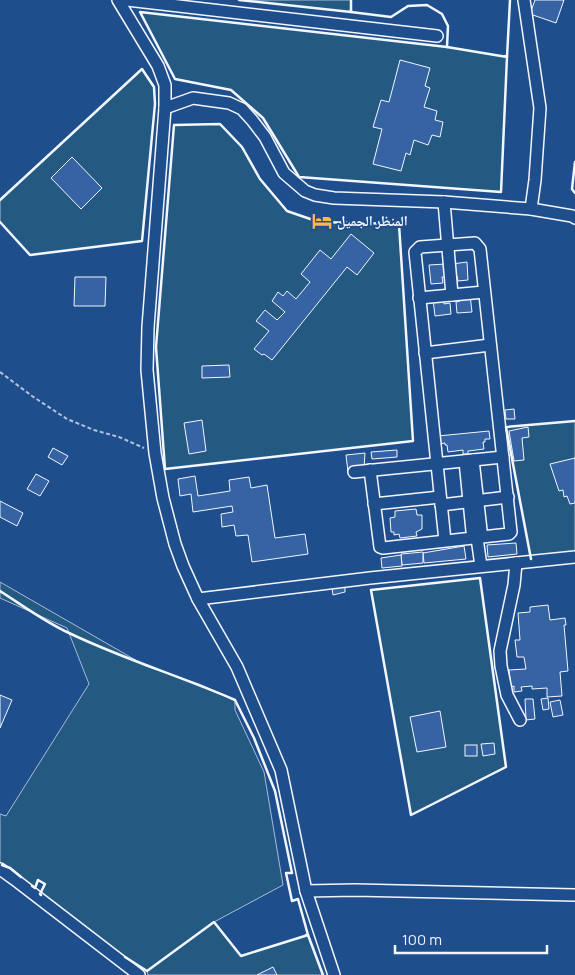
<svg xmlns="http://www.w3.org/2000/svg" width="575" height="975" font-family="Manrope,'Noto Naskh Arabic',sans-serif">
  <rect width="100%" height="100%" fill="#1f4e8c"/>
  <g fill="#245a82" stroke="#a8bbd7">
    <path d="M239 0H351V12Z"/>
    <path d="M140 12 447 47 507 57 501 192 299 177 263 118 231 90 175 79Z"/>
    <path d="M142 69 154 87 155 104 142 241 30 255 0 222V200Z"/>
    <path d="M220 124 242 147 260 179 287 211 319 222 399 224 413 441 165 469 156 347 174 125Z"/>
    <path d="M575 421V554L531 559 506 427Z"/>
    <path d="M480 578 506 767 411 815 371 590Z"/>
    <path d="M0 582 146 666 199 684 235 700V710L264 772 283 885 214 922 241 956 308 935 323 975H148L147 971 87 933 40 894 44 884 38 880 35 888 10 868 0 865V814L6 816 89 684 67 628 0 598Z"/>
  </g>
  <g fill="#3563a3" stroke="#f2f6ff">
    <path d="M535 0H564L556 23 530 14Z"/>
    <path d="M400 60 430 68 425 86 430 88 424 107 437 111 435 120 443 122 440 137 432 135 428 145 414 140 410 155 406 153 401 171 373 164 382 129 373 127 381 100 389 102Z"/>
    <path d="M72 157 102 188 81 209 51 178Z"/>
    <path d="M351 234 374 253 357 275 347 267 272 360 264 354 262 355 254 349 269 331 256 321 265 310 277 320 285 312 272 301 278 292 283 296 287 291 296 299 310 282 301 274 320 250 331 259Z"/>
    <path d="M467 262 468 280 458 281 457 276H453L452 264Z"/>
    <path d="M446 264 447 277H442L443 283 431 284 429 265Z"/>
    <path d="M75 277H106L105 306H74Z"/>
    <path d="M470 295 472 312 457 313 456 302 460 301V296Z"/>
    <path d="M444 298V304L450 303 451 314 435 316 433 299Z"/>
    <path d="M229 365 230 377 202 378V366Z"/>
    <path d="M514 409 515 419H506L505 410Z"/>
    <path d="M202 420 206 451 189 454 184 423Z"/>
    <path d="M528 427 529 437 522 438 524 460 514 461 509 431Z"/>
    <path d="M489 431 490 439H485V442H483L484 449 468 451V454H463V450L448 452 447 445H445V443L439 444 438 436Z"/>
    <path d="M53 448 68 456 62 465 48 457Z"/>
    <path d="M397 450V457L372 459 371 452Z"/>
    <path d="M365 453 364 468 348 472 346 455Z"/>
    <path d="M575 458V503L570 504 567 496 564 497 563 490 559 491 550 464Z"/>
    <path d="M36 474 49 481 40 496 27 489Z"/>
    <path d="M195 476 198 496 230 491 229 480 249 477 251 488 267 485 275 538 305 534 308 554 252 562 248 535 236 536 234 525 222 527 221 514 233 512 232 506 193 512 191 494 180 496 178 479Z"/>
    <path d="M0 501 23 513 17 526 0 517Z"/>
    <path d="M416 509 417 515H422V529L416 532 417 536 400 538 399 534 394 535V532H391L390 518 395 517V511Z"/>
    <path d="M516 543 517 554 488 557 487 545Z"/>
    <path d="M464 546 466 559 424 563 423 553Z"/>
    <path d="M423 552V563L402 565 401 554Z"/>
    <path d="M401 555 402 566 382 568 381 558Z"/>
    <path d="M345 586V592L333 595 332 588Z"/>
    <path d="M548 605 550 620 565 618 566 625H564L568 671 560 672 562 696 547 697V688L532 689V686L521 687 522 691 514 692V686L511 687 509 670 526 669 524 657H517L515 640H520L518 613 530 612V607Z"/>
    <path d="M0 695 12 700 0 728Z"/>
    <path d="M548 698 549 709 543 710 541 699Z"/>
    <path d="M525 699H533L535 719 526 720Z"/>
    <path d="M560 700 563 715 553 717 550 702Z"/>
    <path d="M440 711 446 747 417 752 410 717Z"/>
    <path d="M494 743 495 754 483 756 481 744Z"/>
    <rect x="465" y="745" width="12" height="11"/>
    <path d="M273 967 277 975H257Z"/>
  </g>
  <g fill="none" stroke-linecap="round" stroke-linejoin="round">
    <defs>
      <g id="minor">
        <path d="M118 0 158 66 165 85V108L148 327 147 370 155 453 163 498 175 544 183 566 198 599 237 667 281 770 306 891 334 975"/>
        <path d="M127 0 437 36"/>
        <path d="M524 0 540 108 535 180 531 209"/>
        <path d="M165 108 193 98 229 103 242 109 252 120 265 137 284 173 305 191 315 195 334 198 444 202 531 209 572 216 575 218"/>
        <path d="M444 202 452 295"/>
        <path d="M419 298 484 292"/>
        <path d="M425 353 490 345"/>
        <path d="M473 460 481 530 477 538"/>
        <path d="M465 461 472 531 477 538 481 566"/>
        <path d="M370 470 380 547 383 548 509 534 511 532 480 249 475 243 420 247 415 252 445 541"/>
        <path d="M354 472 503 457"/>
        <path d="M374 504 440 497"/>
        <path d="M441 505 508 497"/>
        <path d="M516 563 514 585 500 651 501 666 507 695 520 720"/>
        <path d="M198 599 370 578 575 557"/>
        <path d="M0 869 14 879 139 975"/>
        <path d="M306 891 355 890 575 895"/>
      </g>
    </defs>
    <use href="#minor" stroke="#f2f6ff" stroke-width="14"/>
    <path stroke="#b3c4dc" stroke-width="2" stroke-dasharray="4 2.5" stroke-linecap="butt" d="M0 372 32 396 67 419 94 430 119 437 144 448"/>
    <use href="#minor" stroke="#1f4e8c" stroke-width="11"/>
    <g stroke="#f2f6ff" stroke-width="2.5">
      <path d="M239 0 351 12V10"/>
      <path d="M351 0V12L391 17 408 6 427 5 442 14 448 26 447 47H448"/>
      <path d="M140 12 447 47 507 57 501 192 299 177 263 118 231 90 175 79Z"/>
      <path d="M505 56 507 57 510 0"/>
      <path d="M220 124 242 147 260 179 287 211 319 222 399 224 413 441 165 469 156 347 174 125Z"/>
      <path d="M575 162 572 189 575 193"/>
      <path d="M0 200 142 69 154 87 155 104 142 241 30 255 0 222"/>
      <path d="M531 559 506 427 575 421"/>
      <path d="M480 578 506 767 411 815 371 590Z"/>
      <path d="M0 591C22 605 45 622 69 633 123 659 180 676 235 700L254 738 275 791 292 873H286L292 901 298 899 308 935 241 956 214 922 147 971 125 957"/>
      <path d="M2 865 10 868 21 877"/>
      <path d="M32 886 35 888 38 880 45 884 40 894 41 895"/>
      <path d="M306 935H308L323 975"/>
    </g>
  </g>
  <defs>
    <symbol id="hotel-bare" viewBox="-9 -9 18 18"><path d="M-6-4.5h1.5V1H6V5H4.5V3h-9V5H-6ZM-4 0a1.8 1.8 0 1 1 3.6 0ZM.5 0V-2.5h3Q6-2.5 6 0Z" fill="#ffb74d" stroke="#1f4e8c" stroke-width="2.5" paint-order="stroke"/></symbol>
  </defs>
  <g fill-rule="evenodd">
    <use href="#hotel-bare" x="308" y="207" width="28" height="28"/>
  </g>
  <g text-anchor="middle" stroke-width="4" stroke-linejoin="round" paint-order="stroke">
    <g font-size="14" font-weight="bold" fill="#f2f6ff" stroke="#1f4e8c" text-anchor="start">
      <text x="337" y="226">المنظر الجميل</text>
    </g>
  </g>
  <path d="M395 945v8h152v-8" fill="none" stroke="#f2f6ff" stroke-width="2.5"/>
  <text x="402" y="945" font-size="15" fill="#f2f6ff" stroke="#1f4e8c" stroke-width="4" paint-order="stroke">100 m</text>
</svg>
